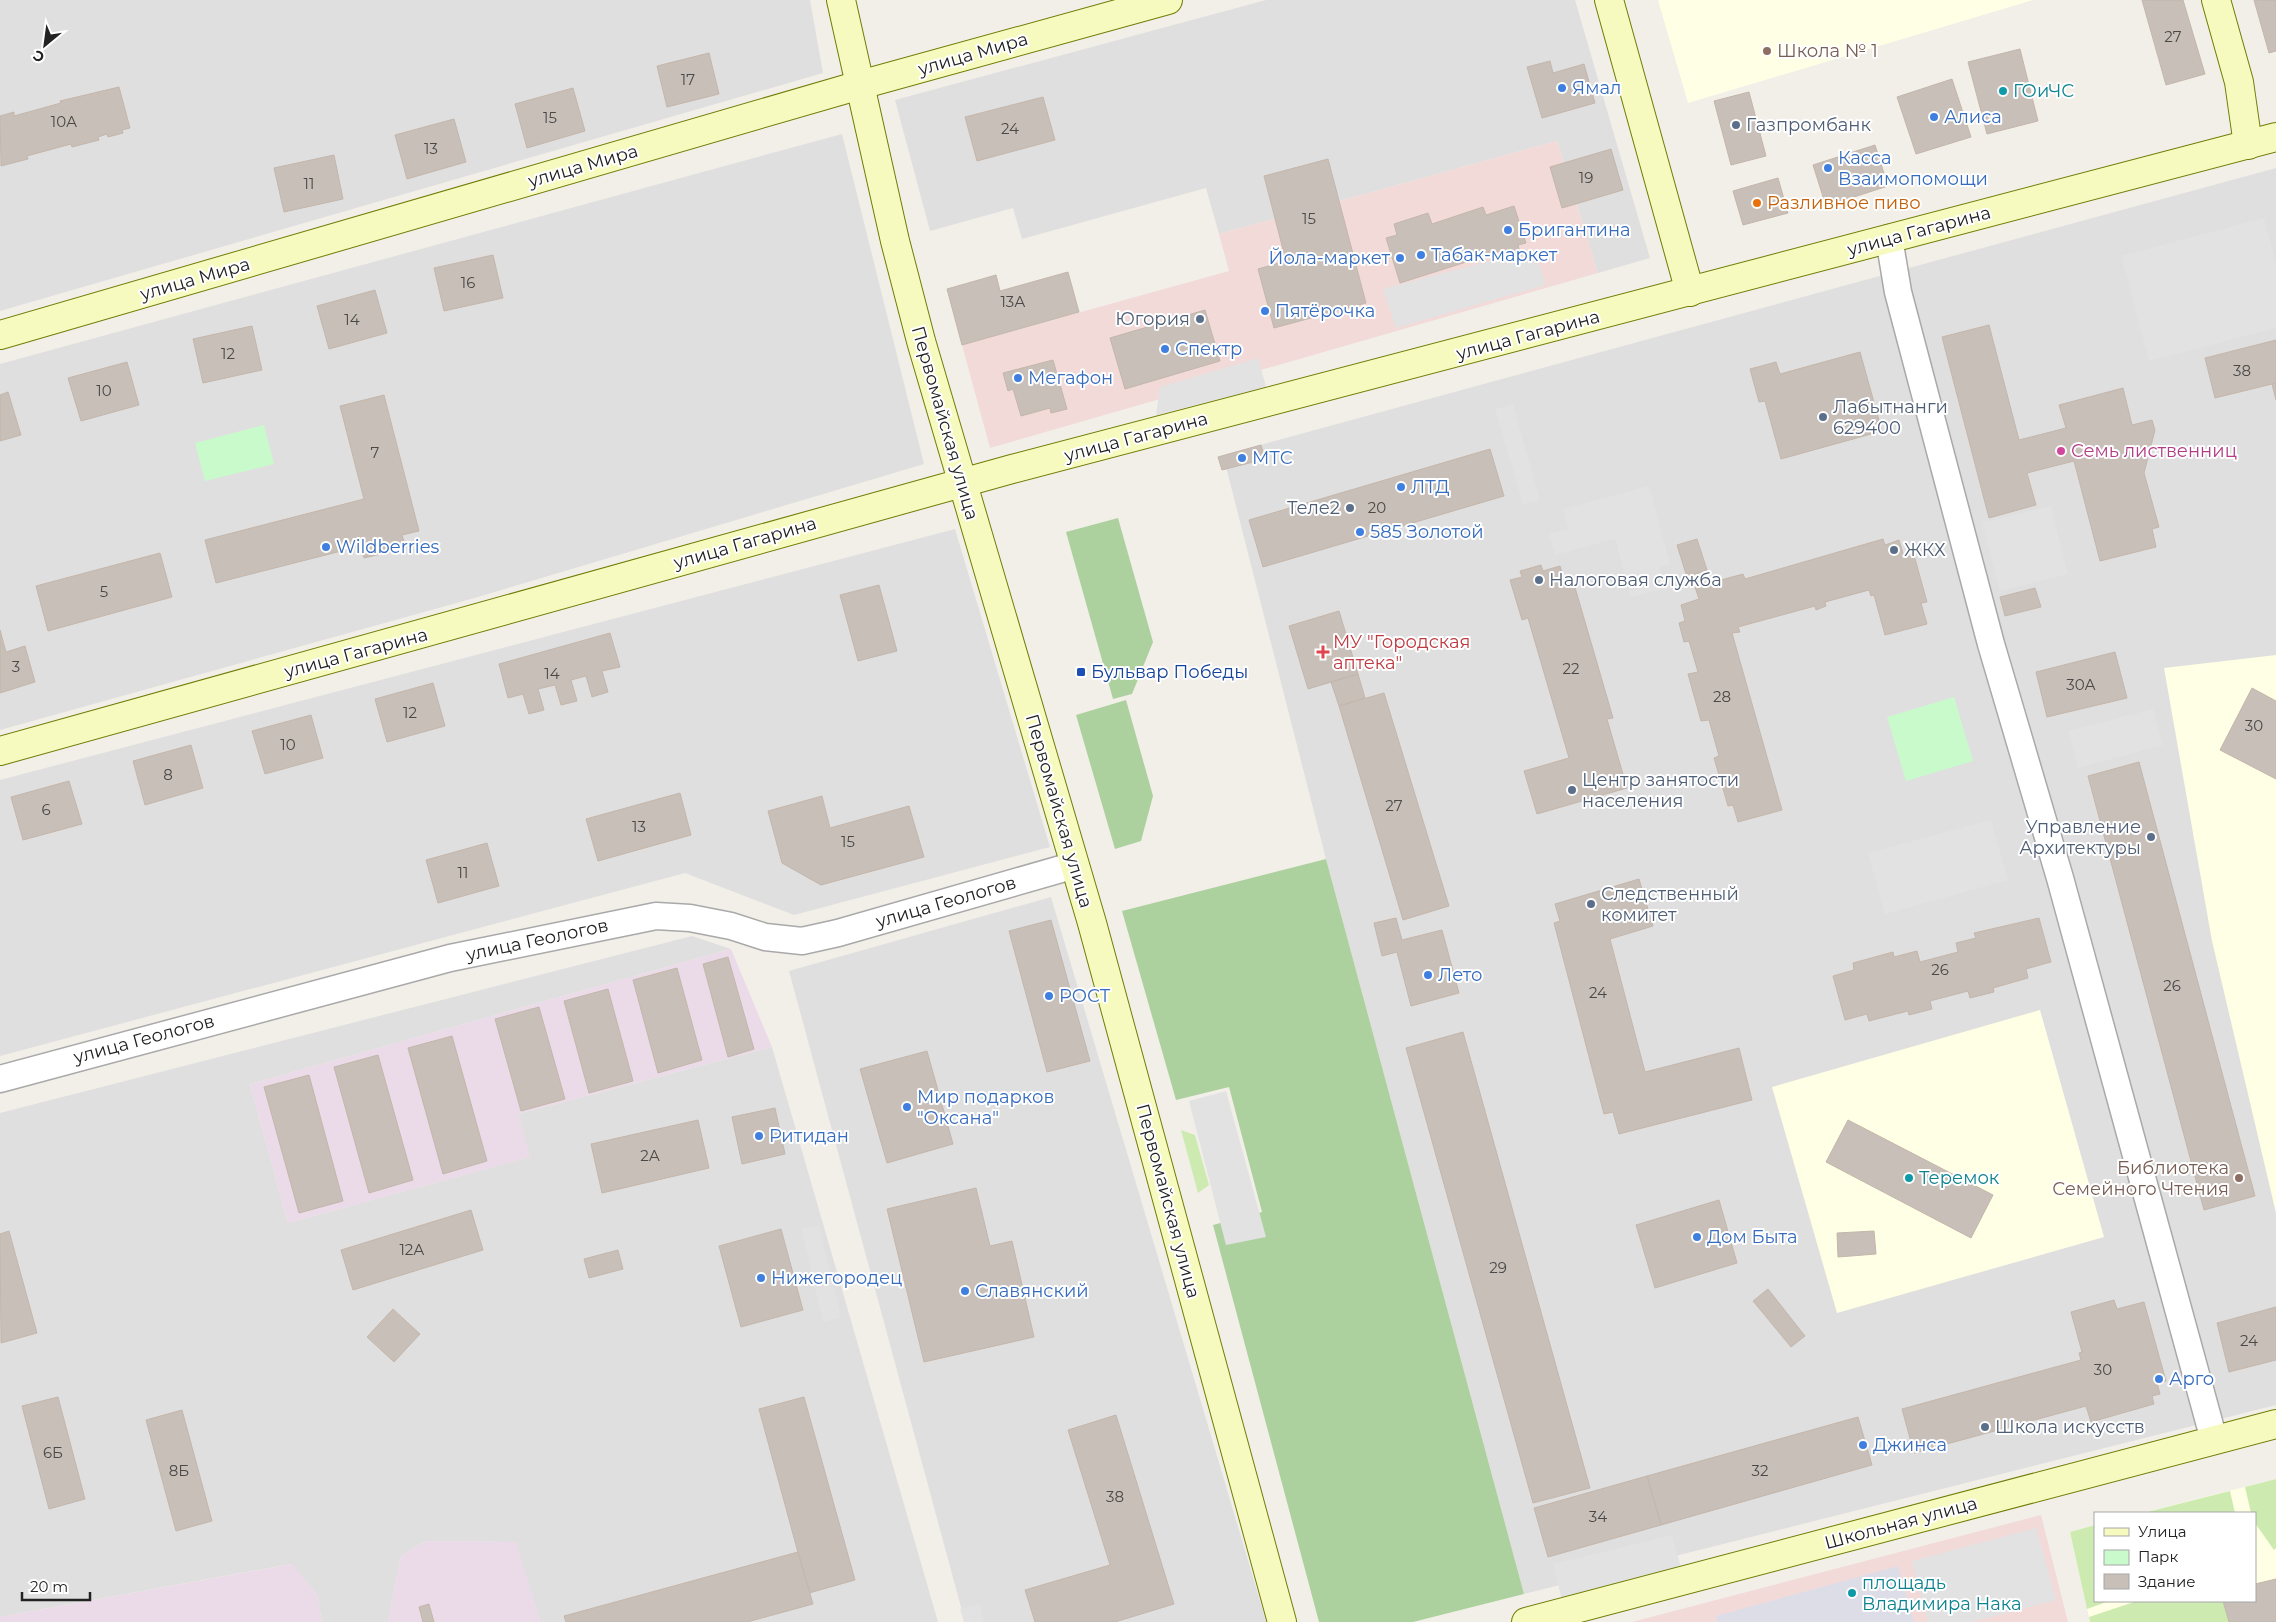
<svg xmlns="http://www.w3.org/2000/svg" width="2276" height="1622" font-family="Montserrat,sans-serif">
  <rect width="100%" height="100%" fill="#f2efe9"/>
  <g fill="#e0dfdf">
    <path d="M0 0H810L823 73 0 311Z"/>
    <path d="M1266 0H1575L1650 258 1598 273 1557 141 1219 234 1206 188 1022 239 1013 208 930 231 895 100Z"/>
    <path d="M842 134 924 464 471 599 0 730V364Z"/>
    <path d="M2276 168V1405L1524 1594 1326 859 1223 455Z"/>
    <path d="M955 529 1050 847 794 915 685 873 0 1056V780Z"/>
    <path d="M1051 897 1266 1621V1622H965L789 971Z"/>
    <path d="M692 936 731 949 250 1084 288 1223 529 1157 518 1114 772 1047 938 1622H540L515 1542 426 1541 401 1556 388 1622H322L317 1595 291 1564 0 1617V1113Z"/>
  </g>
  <g fill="#f2dad9">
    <path d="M1557 141 1598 273 990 448 962 345 1229 271 1219 234Z"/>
    <path d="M2041 1515 2068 1622H1632Z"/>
  </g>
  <g fill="#ebdbe8">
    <path d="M731 949 772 1047 518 1114 530 1157 288 1223 250 1084Z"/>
    <path d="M426 1541 516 1542 540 1622H388L401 1556Z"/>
    <path d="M292 1564 317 1595 322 1622H0V1617Z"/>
  </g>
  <g fill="#ffffe5">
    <path d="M1658 0H2033L1688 103Z"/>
    <path d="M2276 655V1213L2212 941 2164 668Z"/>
    <path d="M2040 1010 2104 1237 1837 1313 1772 1087Z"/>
    <path d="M2276 1479V1622H2090L2070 1532 2095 1525V1601H2255V1513H2142Z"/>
  </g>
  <g fill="#cdebb0">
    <path d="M1181 1130 1195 1135 1209 1185 1198 1193Z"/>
    <path d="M2276 1479V1548L2274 1550 2255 1523V1513H2251L2245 1487Z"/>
    <path d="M2230 1491 2235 1513H2143Z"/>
    <path d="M2095 1525V1601H2109L2087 1609 2070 1532Z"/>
    <path d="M2137 1601H2223L2229 1622H2090L2089 1617Z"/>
  </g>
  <g fill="#add19e">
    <path d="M1118 518 1153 642 1132 694 1113 699 1066 532Z"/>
    <path d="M1126 700 1153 796 1141 841 1115 849 1076 715Z"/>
    <path d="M1326 859 1524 1594 1413 1622H1319L1213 1225 1262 1212 1229 1087 1176 1100 1122 911Z"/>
  </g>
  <g fill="#c8facc">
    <path d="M264 425 274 464 205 481 195 443Z"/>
    <path d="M1954 697 1973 761 1906 781 1887 717Z"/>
  </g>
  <g fill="#e2e2e2">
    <path d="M2264 218 2276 265V328L2149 361 2121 256Z"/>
    <path d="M1535 249 1545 285 1396 328 1383 289Z"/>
    <path d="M1258 358 1266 387 1156 415 1160 387Z"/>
    <path d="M1513 404 1540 500 1523 504 1495 409Z"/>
    <path d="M1649 486 1670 564 1659 567 1664 589 1631 597 1615 539 1555 555 1549 534 1568 529 1563 509Z"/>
    <path d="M2051 506 2068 574 2000 591 1982 523Z"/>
    <path d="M2153 709 2163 745 2078 768 2068 731Z"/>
    <path d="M1991 820 2008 880 1885 914 1868 853Z"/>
    <path d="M1226 1091 1266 1237 1226 1245 1189 1101Z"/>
    <path d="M819 1225 841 1318 823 1322 801 1229Z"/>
    <path d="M2036 1528 2056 1600 1972 1622H1928L1912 1561Z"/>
    <path d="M1672 1535 1682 1571 1562 1600 1553 1564Z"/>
    <path d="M980 1604 984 1622H964L960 1609Z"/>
  </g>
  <path fill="#dddde8" d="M1898 1566 1914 1622H1717L1716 1616Z"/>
  <g fill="#c7bfb8" stroke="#c4b6ab">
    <path d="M2142 0H2183L2205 74 2166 85Z"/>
    <path d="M2254 0H2276V51L2269 53Z"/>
    <path d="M2020 49 2038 121 1987 134 1968 62Z"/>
    <path d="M709 53 719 94 667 107 657 66Z"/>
    <path d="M1550 61 1553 73 1584 64 1595 103 1542 118 1527 67Z"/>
    <path d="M1952 79 1971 137 1916 154 1897 97Z"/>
    <path d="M119 87 130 128 122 130 123 133 108 137 107 134 98 137 99 140 72 147 71 144 27 156 28 159 1 166 0 116 14 112V116L61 103 60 101Z"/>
    <path d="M573 88 585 131 527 148 515 104Z"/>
    <path d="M1749 92 1766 156 1731 165 1714 101Z"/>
    <path d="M1043 97 1055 140 977 161 965 117Z"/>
    <path d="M454 119 466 162 407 179 395 135Z"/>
    <path d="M1875 145 1888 186 1826 206 1813 165Z"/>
    <path d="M1611 149 1623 190 1562 208 1550 167Z"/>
    <path d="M334 155 343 199 284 212 274 168Z"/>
    <path d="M1328 159 1366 303 1274 328 1258 269 1286 261 1264 176Z"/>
    <path d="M1778 178 1788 213 1743 225 1733 191Z"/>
    <path d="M1514 206 1526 243 1518 245 1521 256 1508 260 1504 250 1400 283 1386 238 1397 235 1394 224 1428 213 1432 224 1483 207 1486 215Z"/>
    <path d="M493 255 503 298 444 311 434 268Z"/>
    <path d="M1068 272 1079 312 962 345 947 289 996 275 1000 291Z"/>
    <path d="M375 290 387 333 329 349 317 306Z"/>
    <path d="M1205 310 1220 361 1125 389 1110 338Z"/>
    <path d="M1989 325 2019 440 2066 428 2059 405 2123 388 2132 425 2152 420 2155 430 2144 473 2159 527 2152 529 2156 547 2100 561 2074 461 2027 473 2036 505 1989 518 1942 337Z"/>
    <path d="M252 326 262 370 203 383 193 339Z"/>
    <path d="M2276 340V383L2215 398 2205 358Z"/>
    <path d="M1860 352 1882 431 1781 459 1765 401 1759 402 1750 369 1776 362 1780 374Z"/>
    <path d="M1053 360 1067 409 1051 413 1050 408 1021 416 1013 389 1008 391 1003 373Z"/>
    <path d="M127 362 139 405 81 421 68 378Z"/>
    <path d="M2276 383V400L2272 384Z"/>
    <path d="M8 392 21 435 0 441V395Z"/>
    <path d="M384 395 419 531 402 535 406 548 364 558 361 546 216 583 205 540 364 499 340 406Z"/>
    <path d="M1261 445 1265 459 1222 470 1218 457Z"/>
    <path d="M1490 449 1504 496 1263 567 1249 520Z"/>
    <path d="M1697 539 1707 570 1687 577 1677 545Z"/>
    <path d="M1883 539 1885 545 1899 540 1904 557 1914 555 1927 602 1921 603 1927 624 1885 635 1874 595 1871 596 1869 590 1825 602 1826 606 1816 610 1815 606 1738 627 1740 632 1732 633 1782 810 1738 822 1733 805 1728 806 1714 758 1719 756 1709 720 1701 721 1688 674 1698 672 1689 641 1684 642 1679 623 1685 621 1681 605 1699 599 1695 587 1743 574 1745 579Z"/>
    <path d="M160 553 172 597 48 631 36 586Z"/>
    <path d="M1541 565 1543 571 1560 566 1566 586 1574 584 1613 718 1607 719 1627 788 1537 814 1524 771 1569 758 1528 618 1522 620 1510 580 1522 577 1520 571Z"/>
    <path d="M879 585 897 651 858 661 840 595Z"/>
    <path d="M2035 588 2041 607 2005 616 2000 597Z"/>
    <path d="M1339 611 1358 674 1308 689 1289 626Z"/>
    <path d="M0 630 6 652 25 646 35 682 0 693Z"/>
    <path d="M610 633 620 667 602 671 608 692 592 697 586 676 571 680 577 701 561 705 555 685 538 689 544 710 529 714 523 694 508 698 499 664Z"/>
    <path d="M2115 652 2127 698 2047 717 2036 672Z"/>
    <path d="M1358 674 1365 698 1339 706 1331 682Z"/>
    <path d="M433 683 445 726 387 742 375 699Z"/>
    <path d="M2252 688 2276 701V779L2220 750Z"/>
    <path d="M1384 693 1449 906 1403 920 1339 706Z"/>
    <path d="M311 715 323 758 265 774 252 731Z"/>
    <path d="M191 745 203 788 145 805 133 761Z"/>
    <path d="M2139 762 2255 1196 2204 1210 2088 776Z"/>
    <path d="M69 781 82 824 23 840 11 797Z"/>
    <path d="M680 793 691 835 598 861 586 819Z"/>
    <path d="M822 796 830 828 909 806 924 857 821 885 782 863 768 811Z"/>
    <path d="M487 843 499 886 438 903 426 860Z"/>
    <path d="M1639 879 1653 926 1610 939 1645 1072 1739 1048 1752 1100 1619 1134 1613 1112 1604 1114 1554 923 1560 921 1555 904Z"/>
    <path d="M1396 918 1402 940 1442 930 1459 993 1411 1006 1397 952 1382 956 1374 923Z"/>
    <path d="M2039 918 2051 962 2026 969 2028 978 1993 988 1994 992 1970 998 1968 991 1930 1001 1932 1009 1909 1015 1908 1011 1869 1021 1867 1014 1845 1020 1833 976 1854 970 1853 963 1893 952 1894 957 1917 951 1920 962 1958 952 1956 943 1976 938 1974 933Z"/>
    <path d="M1051 920 1090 1061 1047 1072 1009 931Z"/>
    <path d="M728 957 754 1049 728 1057 703 964Z"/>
    <path d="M677 968 702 1060 658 1073 633 980Z"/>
    <path d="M608 989 633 1081 589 1093 564 1001Z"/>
    <path d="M539 1007 565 1099 521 1111 495 1019Z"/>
    <path d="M1463 1032 1590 1488 1533 1503 1406 1048Z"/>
    <path d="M452 1036 487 1161 443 1174 408 1048Z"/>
    <path d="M927 1051 953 1144 887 1163 860 1069Z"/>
    <path d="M378 1055 413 1180 369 1193 334 1067Z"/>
    <path d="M309 1075 343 1201 299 1213 264 1087Z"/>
    <path d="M775 1108 785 1154 742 1164 732 1117Z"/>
    <path d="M698 1120 709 1168 602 1193 591 1144Z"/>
    <path d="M1848 1120 1993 1195 1971 1238 1826 1162Z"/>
    <path d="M976 1188 990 1246 1012 1241 1034 1337 924 1362 887 1209Z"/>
    <path d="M1719 1200 1737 1263 1655 1288 1636 1225Z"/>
    <path d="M471 1210 483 1250 353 1290 341 1250Z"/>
    <path d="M781 1229 803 1310 741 1327 719 1246Z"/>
    <path d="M9 1231 37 1333 1 1343 0 1234Z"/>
    <path d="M1874 1231 1876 1254 1838 1257 1837 1233Z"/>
    <path d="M618 1250 623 1269 589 1278 584 1259Z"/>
    <path d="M1768 1289 1805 1336 1791 1347 1753 1301Z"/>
    <path d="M2114 1300 2117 1309 2144 1302 2166 1381 2157 1383 2160 1394 2152 1396 2154 1404 2091 1422 2086 1406 1914 1453 1902 1409 2081 1360 2079 1353 2082 1352 2071 1312Z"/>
    <path d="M2276 1307V1360L2229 1372 2217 1323Z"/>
    <path d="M393 1309 420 1334 394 1362 367 1337Z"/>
    <path d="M58 1397 85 1499 49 1509 22 1406Z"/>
    <path d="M804 1397 855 1580 809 1593 759 1409Z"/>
    <path d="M182 1410 212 1521 176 1531 146 1420Z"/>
    <path d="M1116 1415 1174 1604 1115 1622H1035L1025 1590 1110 1565 1068 1430Z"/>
    <path d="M1858 1417 1872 1465 1661 1525 1647 1476Z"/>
    <path d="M1647 1476 1661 1525 1548 1557 1534 1508Z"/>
    <path d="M798 1552 813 1604 747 1622H566L564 1616Z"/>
    <path d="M2276 1579V1622H2229L2223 1601H2255V1584Z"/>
    <path d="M429 1604 434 1622H423L419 1607Z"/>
  </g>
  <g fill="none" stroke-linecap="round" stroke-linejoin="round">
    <defs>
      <g id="street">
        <path d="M1889 238 1898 292 1991 644 2060 878 2214 1440"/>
        <path d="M0 1079 450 958 656 916 690 918 731 926 765 937 802 941 838 933 1075 865"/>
      </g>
      <g id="secondary">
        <path d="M841 0 895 241 921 341 1092 923 1282 1622"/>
        <path d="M1609 0 1690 292"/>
        <path d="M2216 0 2239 82 2248 145"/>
        <path d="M0 335 860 85 1168 0"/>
        <path d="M0 751 1012 469 2276 137"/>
        <path d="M1526 1622 2276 1424"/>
      </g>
    </defs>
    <use href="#street" stroke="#a9a9a9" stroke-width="29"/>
    <use href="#secondary" stroke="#707d05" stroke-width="30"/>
    <use href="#street" stroke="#fff" stroke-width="26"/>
    <use href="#secondary" stroke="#f7fabf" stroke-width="28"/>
  </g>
  <g fill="#8d6e63" stroke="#fff" stroke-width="2">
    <circle cx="1767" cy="51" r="5"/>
    <circle cx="2239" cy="1178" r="5"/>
  </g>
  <g fill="#3f7fe0" stroke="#fff" stroke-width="2">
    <circle cx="1562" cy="88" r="5"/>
    <circle cx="1934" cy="117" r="5"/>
    <circle cx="1828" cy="168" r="5"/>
    <circle cx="1508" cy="230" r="5"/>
    <circle cx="1421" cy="255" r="5"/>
    <circle cx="1400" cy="258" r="5"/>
    <circle cx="1265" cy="311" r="5"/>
    <circle cx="1165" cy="349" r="5"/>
    <circle cx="1018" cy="378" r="5"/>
    <circle cx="1242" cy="458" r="5"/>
    <circle cx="1401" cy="487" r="5"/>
    <circle cx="1360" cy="532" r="5"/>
    <circle cx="326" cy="547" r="5"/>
    <circle cx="1428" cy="975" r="5"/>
    <circle cx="1049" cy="996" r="5"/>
    <circle cx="907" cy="1107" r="5"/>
    <circle cx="759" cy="1136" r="5"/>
    <circle cx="1697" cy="1237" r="5"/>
    <circle cx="761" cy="1278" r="5"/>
    <circle cx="965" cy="1291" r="5"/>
    <circle cx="2159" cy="1379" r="5"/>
    <circle cx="1863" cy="1445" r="5"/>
  </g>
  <g fill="#0f9aa8" stroke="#fff" stroke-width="2">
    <circle cx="2003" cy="91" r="5"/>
    <circle cx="1909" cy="1178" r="5"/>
    <circle cx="1852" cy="1593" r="5"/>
  </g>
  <g fill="#5c6f8a" stroke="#fff" stroke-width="2">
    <circle cx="1736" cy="125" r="5"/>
    <circle cx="1200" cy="319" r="5"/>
    <circle cx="1823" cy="417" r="5"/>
    <circle cx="1350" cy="508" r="5"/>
    <circle cx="1894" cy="550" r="5"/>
    <circle cx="1539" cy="580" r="5"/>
    <circle cx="1572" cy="790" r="5"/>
    <circle cx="2151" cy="837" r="5"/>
    <circle cx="1591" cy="904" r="5"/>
    <circle cx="1985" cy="1427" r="5"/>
  </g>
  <circle fill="#e8710a" stroke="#fff" stroke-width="2" cx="1757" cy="203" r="5"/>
  <circle fill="#d1479c" stroke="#fff" stroke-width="2" cx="2061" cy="451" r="5"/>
  <path fill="#e0444e" stroke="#fff" stroke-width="2" d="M1320.5 644.5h5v5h5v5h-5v5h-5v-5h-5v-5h5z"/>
  <rect fill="#1a4fb4" stroke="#fff" stroke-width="2" x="1076" y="667" width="10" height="10" rx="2.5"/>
  <g text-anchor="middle" stroke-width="4" stroke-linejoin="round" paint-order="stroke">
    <g font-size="15" fill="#4b4948">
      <text x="2173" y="42">27</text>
      <text x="688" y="85">17</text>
      <text x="550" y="123">15</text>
      <text x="64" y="127">10А</text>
      <text x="1010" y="134">24</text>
      <text x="431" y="154">13</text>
      <text x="1586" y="183">19</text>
      <text x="309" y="189">11</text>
      <text x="1309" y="224">15</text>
      <text x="468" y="288">16</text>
      <text x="1013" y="307">13А</text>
      <text x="352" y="325">14</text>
      <text x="228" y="359">12</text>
      <text x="2242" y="376">38</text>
      <text x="104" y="396">10</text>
      <text x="375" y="458">7</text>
      <text x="1377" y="513">20</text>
      <text x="104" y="597">5</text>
      <text x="16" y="672">3</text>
      <text x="1571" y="674">22</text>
      <text x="552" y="679">14</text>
      <text x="2081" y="690">30А</text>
      <text x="1722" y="702">28</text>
      <text x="410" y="718">12</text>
      <text x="2254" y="731">30</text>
      <text x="288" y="750">10</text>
      <text x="168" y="780">8</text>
      <text x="1394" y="811">27</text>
      <text x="46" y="815">6</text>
      <text x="639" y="832">13</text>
      <text x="848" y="847">15</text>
      <text x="463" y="878">11</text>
      <text x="1940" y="975">26</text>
      <text x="2172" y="991">26</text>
      <text x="1598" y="998">24</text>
      <text x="650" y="1161">2А</text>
      <text x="412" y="1255">12А</text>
      <text x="1498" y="1273">29</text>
      <text x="2249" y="1346">24</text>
      <text x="2103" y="1375">30</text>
      <text x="53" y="1458">6Б</text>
      <text x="179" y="1476">8Б</text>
      <text x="1760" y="1476">32</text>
      <text x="1115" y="1502">38</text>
      <text x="1598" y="1522">34</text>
    </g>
    <g font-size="18" fill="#785e54" stroke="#fff" text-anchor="start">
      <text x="1777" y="57">Школа № 1</text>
      <text x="2229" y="1174" text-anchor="end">Библиотека<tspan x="2229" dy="21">Семейного Чтения</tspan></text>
    </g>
    <g font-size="18" fill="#222" stroke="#fff">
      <text transform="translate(973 54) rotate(-16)" y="6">улица Мира</text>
      <text transform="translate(583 166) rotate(-16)" y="6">улица Мира</text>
      <text transform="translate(1919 231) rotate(-15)" y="6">улица Гагарина</text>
      <text transform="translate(195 279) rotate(-16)" y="6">улица Мира</text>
      <text transform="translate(1528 335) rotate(-15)" y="6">улица Гагарина</text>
      <text transform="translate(945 423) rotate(74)" y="6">Первомайская улица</text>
      <text transform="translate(1136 437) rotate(-15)" y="6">улица Гагарина</text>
      <text transform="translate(745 543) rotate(-16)" y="6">улица Гагарина</text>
      <text transform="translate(356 653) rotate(-15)" y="6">улица Гагарина</text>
      <text transform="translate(1059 811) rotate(74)" y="6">Первомайская улица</text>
      <text transform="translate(946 902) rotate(-16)" y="6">улица Геологов</text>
      <text transform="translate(537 940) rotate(-12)" y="6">улица Геологов</text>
      <text transform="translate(144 1039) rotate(-15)" y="6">улица Геологов</text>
      <text transform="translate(1168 1201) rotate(75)" y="6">Первомайская улица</text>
      <text transform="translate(1901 1523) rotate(-15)" y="6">Школьная улица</text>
    </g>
    <g font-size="18" fill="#366cbe" stroke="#fff" text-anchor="start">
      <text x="1572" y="94">Ямал</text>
      <text x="1944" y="123">Алиса</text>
      <text x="1838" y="164">Касса<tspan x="1838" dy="21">Взаимопомощи</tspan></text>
      <text x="1518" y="236">Бригантина</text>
      <text x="1431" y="261">Табак-маркет</text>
      <text x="1390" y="264" text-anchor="end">Йола-маркет</text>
      <text x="1275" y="317">Пятёрочка</text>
      <text x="1175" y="355">Спектр</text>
      <text x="1028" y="384">Мегафон</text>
      <text x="1252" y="464">МТС</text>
      <text x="1411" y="493">ЛТД</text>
      <text x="1370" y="538">585 Золотой</text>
      <text x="336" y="553">Wildberries</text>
      <text x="1438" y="981">Лето</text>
      <text x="1059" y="1002">РОСТ</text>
      <text x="917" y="1103">Мир подарков<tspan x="917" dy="21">"Оксана"</tspan></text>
      <text x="769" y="1142">Ритидан</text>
      <text x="1707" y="1243">Дом Быта</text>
      <text x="771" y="1284">Нижегородец</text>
      <text x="975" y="1297">Славянский</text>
      <text x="2169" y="1385">Арго</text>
      <text x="1873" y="1451">Джинса</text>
    </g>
    <g font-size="18" fill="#0d838f" stroke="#fff" text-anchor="start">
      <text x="2013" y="97">ГОиЧС</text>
      <text x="1919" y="1184">Теремок</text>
      <text x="1862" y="1589">площадь<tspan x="1862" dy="21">Владимира Нака</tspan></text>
    </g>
    <g font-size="18" fill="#4e5e75" stroke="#fff" text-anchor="start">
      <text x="1746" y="131">Газпромбанк</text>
      <text x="1190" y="325" text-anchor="end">Югория</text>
      <text x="1833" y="413">Лабытнанги<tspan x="1833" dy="21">629400</tspan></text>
      <text x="1340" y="514" text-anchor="end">Теле2</text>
      <text x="1904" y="556">ЖКХ</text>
      <text x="1549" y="586">Налоговая служба</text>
      <text x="1582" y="786">Центр занятости<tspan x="1582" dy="21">населения</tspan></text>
      <text x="2141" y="833" text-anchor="end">Управление<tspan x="2141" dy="21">Архитектуры</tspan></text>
      <text x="1601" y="900">Следственный<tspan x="1601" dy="21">комитет</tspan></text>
      <text x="1995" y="1433">Школа искусств</text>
    </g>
    <g font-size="18" fill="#c56008" stroke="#fff" text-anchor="start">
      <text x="1767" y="209">Разливное пиво</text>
    </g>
    <g font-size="18" fill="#b23c85" stroke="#fff" text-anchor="start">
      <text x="2071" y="457">Семь лиственниц</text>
    </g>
    <g font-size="18" fill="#be3a42" stroke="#fff" text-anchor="start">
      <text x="1333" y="648">МУ "Городская<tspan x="1333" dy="21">аптека"</tspan></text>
    </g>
    <g font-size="18" fill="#164399" stroke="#fff" text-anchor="start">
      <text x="1091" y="678">Бульвар Победы</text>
    </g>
  </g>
  <rect x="2094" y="1512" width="162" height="90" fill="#ffffff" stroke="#a7a7a7"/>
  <rect x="2104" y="1528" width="25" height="8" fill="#f7fabf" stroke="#a7a7a7"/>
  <text x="2138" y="1537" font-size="15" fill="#222222">Улица</text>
  <rect x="2104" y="1550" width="25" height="15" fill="#c8facc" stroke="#a7a7a7"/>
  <text x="2138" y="1562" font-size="15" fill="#222222">Парк</text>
  <rect x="2104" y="1574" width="25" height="15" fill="#c7bfb8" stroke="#a7a7a7"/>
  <text x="2138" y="1587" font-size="15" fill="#222222">Здание</text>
  <g transform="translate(45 45) rotate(209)" stroke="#ffffff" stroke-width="4" paint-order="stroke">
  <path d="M0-4L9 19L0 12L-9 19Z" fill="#222222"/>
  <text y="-8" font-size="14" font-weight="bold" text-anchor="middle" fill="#222222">С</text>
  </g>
  <path d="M22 1592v8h68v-8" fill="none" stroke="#222222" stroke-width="2.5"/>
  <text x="30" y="1592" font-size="15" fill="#222222" stroke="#ffffff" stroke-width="4" paint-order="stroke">20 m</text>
</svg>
